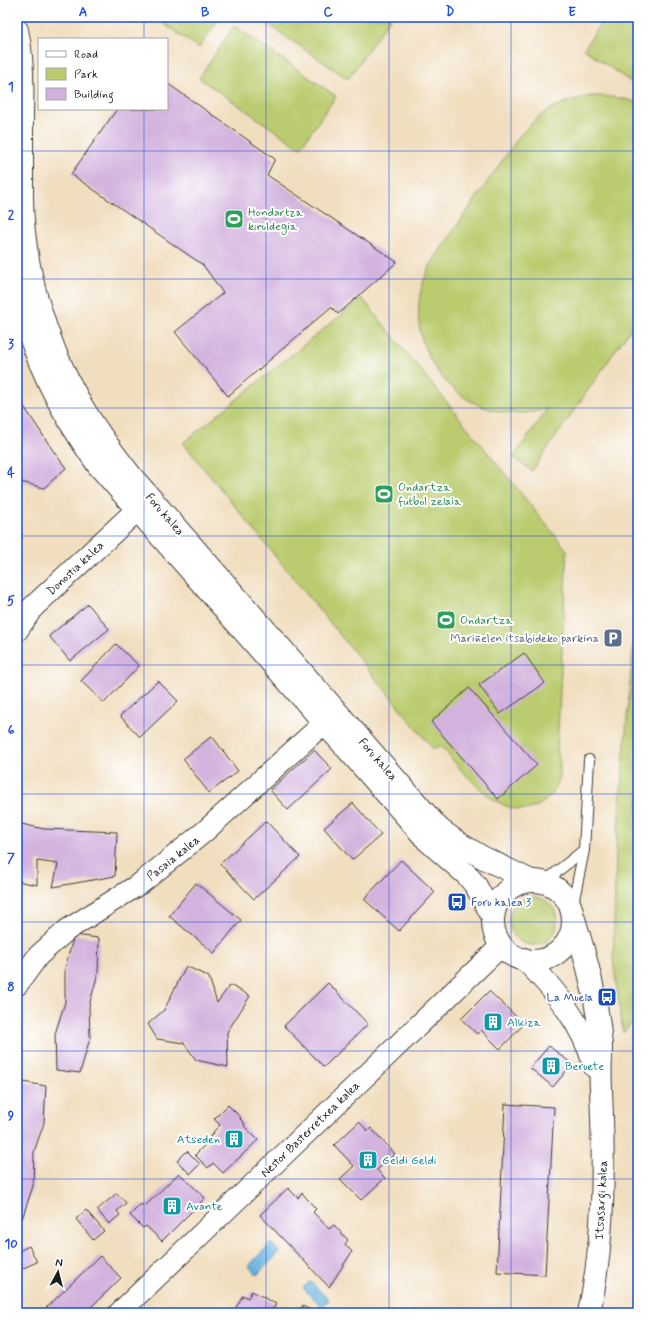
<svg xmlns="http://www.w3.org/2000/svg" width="655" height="1330" font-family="Mynerve,sans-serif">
  <rect width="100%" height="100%" fill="#fff"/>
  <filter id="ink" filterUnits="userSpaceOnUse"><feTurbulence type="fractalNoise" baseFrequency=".025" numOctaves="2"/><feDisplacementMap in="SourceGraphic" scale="8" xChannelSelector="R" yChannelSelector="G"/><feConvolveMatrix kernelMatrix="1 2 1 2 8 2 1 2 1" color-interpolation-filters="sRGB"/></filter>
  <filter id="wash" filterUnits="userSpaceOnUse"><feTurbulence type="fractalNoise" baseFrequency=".012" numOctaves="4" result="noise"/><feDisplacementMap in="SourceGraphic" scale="16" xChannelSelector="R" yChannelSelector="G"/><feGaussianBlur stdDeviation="0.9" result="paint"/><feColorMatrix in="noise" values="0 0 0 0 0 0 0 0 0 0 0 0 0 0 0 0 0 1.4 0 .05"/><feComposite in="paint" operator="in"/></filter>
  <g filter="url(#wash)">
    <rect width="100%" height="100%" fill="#f1debf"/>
    <g fill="#bbcc6f" stroke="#6c7446">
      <path d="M154 17H220L199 48Z"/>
      <path d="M257 17H391L348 79Z"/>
      <path d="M605 17H629L638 23V87L584 49Z"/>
      <path d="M234 26 336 96 300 148 199 78Z"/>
      <path d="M591 96C608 96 622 97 638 103V318L532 471 513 458 547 409C536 412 523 414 511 413 457 410 413 358 419 304 420 286 427 271 436 256L518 138C540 112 557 102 591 96Z"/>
      <path d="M362 298 567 550 557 752C562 767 562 782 551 795 513 839 463 772 440 745L434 750 183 443Z"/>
      <path d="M634 524H638V1015L623 1033 613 960 616 850 636 613Z"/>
      <circle cx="533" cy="921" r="24"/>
    </g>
    <g fill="#63b1dd" stroke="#40667c">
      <path d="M271 1243 280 1252 257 1275 248 1266Z"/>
      <path d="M310 1281 329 1300 322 1307 303 1288Z"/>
    </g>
    <g id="blocks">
      <g fill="#d3b3de">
        <path d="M167 83 275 159 267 175 397 262 338 314 331 307 228 396 175 332 223 293 203 265 71 174 117 109H167Z"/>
        <path d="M17 396 54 452 66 468 44 488 17 481Z"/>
        <path d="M88 604 109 629 70 661 49 636Z"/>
        <path d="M116 644 139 666 104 703 81 681Z"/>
        <path d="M524 653 545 683 500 714 479 685Z"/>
        <path d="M158 681 178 701 140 737 120 716Z"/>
        <path d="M469 688 537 765 498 799 431 722Z"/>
        <path d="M212 736 238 771 209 793 183 759Z"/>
        <path d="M314 750 332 769 288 810 270 790Z"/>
        <path d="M353 803 381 835 352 860 324 828Z"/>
        <path d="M266 821 300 857 254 899 220 864Z"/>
        <path d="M17 823 44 829 117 832 115 876 53 887 58 864 37 861V885L17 881Z"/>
        <path d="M401 860 435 892 399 931 364 899Z"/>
        <path d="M196 883 241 920 214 953 169 916Z"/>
        <path d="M74 935 99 938 98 973 89 1006 90 1038 80 1073 56 1070 55 1034 65 1002V968Z"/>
        <path d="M186 966 209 977 217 1003 230 985 250 996 227 1032 228 1067 196 1060 184 1043 157 1039 148 1024 164 1010Z"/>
        <path d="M328 983 368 1024 324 1067 284 1026Z"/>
        <path d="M489 991 524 1024 500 1049 481 1030 477 1034 461 1019Z"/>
        <path d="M549 1046 572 1064 553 1087 530 1068Z"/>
        <path d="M23 1082 46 1086 44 1123 34 1152 33 1186 22 1219 17 1218V1101Z"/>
        <path d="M505 1104 554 1107 545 1275 497 1272Z"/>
        <path d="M228 1105 241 1118 240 1119 245 1124 244 1126 258 1140 223 1173 213 1163 208 1168 195 1155 211 1139 210 1137 214 1133 213 1132 220 1125 214 1119Z"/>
        <path d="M359 1122 368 1131 371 1128 395 1154 377 1170 385 1178 361 1200 340 1179 354 1166 334 1145Z"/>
        <path d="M187 1151 200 1164 190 1174 177 1161Z"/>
        <path d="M179 1173 205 1198 162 1241 146 1226 143 1228 130 1215 141 1204 144 1207Z"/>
        <path d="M288 1188 298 1198 302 1193 316 1209 313 1212 329 1229 334 1225 348 1240 345 1244 352 1252 329 1287 260 1215Z"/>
        <path d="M117 1193 126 1203 117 1211 120 1215 109 1224 97 1210Z"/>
        <path d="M86 1210 104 1231 93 1240 76 1219Z"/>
        <path d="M29 1246 37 1262 19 1270 17 1266V1252Z"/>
        <path d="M100 1256 121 1278 85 1313H45L43 1311Z"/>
        <path d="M252 1291 276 1304 271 1313H233L243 1295 248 1298Z"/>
        <path d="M302 1306 318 1313H299Z"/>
      </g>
    </g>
  </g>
  <g filter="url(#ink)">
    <use href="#blocks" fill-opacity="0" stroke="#3c3934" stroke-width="1"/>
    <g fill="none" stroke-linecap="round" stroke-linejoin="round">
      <defs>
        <g id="service">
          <path d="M543 883 584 850"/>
          <path d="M572 909 584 850 589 760"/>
        </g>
        <g id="minor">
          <path d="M17 985 38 956 67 930 141 883 204 832 324 723"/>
          <path d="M119 1313 501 946"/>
        </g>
        <g id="tertiary">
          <path d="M17 30C23 57 23 84 22 111 22 139 22 168 22 196 22 265 45 341 79 401 94 428 113 453 132 477L439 829 460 844 482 857 531 881"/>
          <path d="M17 294C34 359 59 410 98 465L428 841 467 875 476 886 493 917"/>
          <path d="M17 630 32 608 137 510"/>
          <circle cx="533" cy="921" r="40"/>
          <path d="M574 919C587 961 598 1002 601 1046 601 1061 600 1075 601 1089 604 1164 605 1239 589 1313"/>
          <path d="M524 959C555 989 583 1024 595 1067"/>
        </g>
      </defs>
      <use href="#service" stroke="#3c3934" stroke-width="12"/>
      <use href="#minor" stroke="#3c3934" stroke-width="23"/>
      <use href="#tertiary" stroke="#3c3934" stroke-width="24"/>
      <use href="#service" stroke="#fff" stroke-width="10"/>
      <use href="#minor" stroke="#fff" stroke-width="21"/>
      <use href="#tertiary" stroke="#fff" stroke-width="22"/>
    </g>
  </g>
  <path fill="none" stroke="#1d4ed8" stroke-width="1" stroke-opacity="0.55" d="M144 17V39M266 17V1313M389 17V1313M511 17V1313M144 109V1313M17 151H638M17 279H638M17 408H638M17 536H638M17 665H638M17 794H638M17 922H638M17 1051H638M17 1179H638"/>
  <defs>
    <symbol id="stadium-square" viewBox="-11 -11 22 22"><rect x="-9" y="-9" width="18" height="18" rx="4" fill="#2e9e5b" stroke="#fff"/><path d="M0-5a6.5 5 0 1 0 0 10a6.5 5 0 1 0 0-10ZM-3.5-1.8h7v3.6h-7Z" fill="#fff"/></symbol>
    <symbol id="parking-square" viewBox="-11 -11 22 22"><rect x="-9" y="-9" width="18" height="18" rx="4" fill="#5c6f8a" stroke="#fff"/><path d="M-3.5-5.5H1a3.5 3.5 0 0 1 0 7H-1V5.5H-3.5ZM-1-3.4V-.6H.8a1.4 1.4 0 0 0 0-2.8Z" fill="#fff"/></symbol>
    <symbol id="bus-square" viewBox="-11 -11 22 22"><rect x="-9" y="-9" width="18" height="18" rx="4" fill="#1a4fb4" stroke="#fff"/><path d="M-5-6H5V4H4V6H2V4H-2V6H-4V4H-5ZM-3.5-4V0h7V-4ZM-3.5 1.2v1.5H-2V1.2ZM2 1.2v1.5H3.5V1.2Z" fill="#fff"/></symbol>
    <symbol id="building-square" viewBox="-11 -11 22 22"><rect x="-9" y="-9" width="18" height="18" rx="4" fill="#0f9aa8" stroke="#fff"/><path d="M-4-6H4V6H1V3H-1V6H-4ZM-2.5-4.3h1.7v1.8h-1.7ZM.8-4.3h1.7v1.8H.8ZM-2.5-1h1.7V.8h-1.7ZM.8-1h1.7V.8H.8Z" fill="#fff"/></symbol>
  </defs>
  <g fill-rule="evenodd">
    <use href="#stadium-square" x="223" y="208" width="22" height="22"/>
    <use href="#stadium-square" x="373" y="483" width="22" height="22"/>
    <use href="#stadium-square" x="435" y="609" width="22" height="22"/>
    <use href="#parking-square" x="602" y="627" width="22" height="22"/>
    <use href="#bus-square" x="446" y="891" width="22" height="22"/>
    <use href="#bus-square" x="596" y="986" width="22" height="22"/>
    <use href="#building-square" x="482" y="1011" width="22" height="22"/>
    <use href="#building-square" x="540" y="1055" width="22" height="22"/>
    <use href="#building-square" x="223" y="1128" width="22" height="22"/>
    <use href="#building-square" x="357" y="1149" width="22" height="22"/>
    <use href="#building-square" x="161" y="1195" width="22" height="22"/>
  </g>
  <g text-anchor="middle" stroke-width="4" stroke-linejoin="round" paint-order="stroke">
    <g font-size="12" fill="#27864d" stroke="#fff" text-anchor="start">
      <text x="248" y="216">Hondartza<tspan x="248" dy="14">kiroldegia</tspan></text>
      <text x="398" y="491">Ondartza<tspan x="398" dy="14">futbol zelaia</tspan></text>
      <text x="460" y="624">Ondartza</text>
    </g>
    <g font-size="12" fill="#1c1c1c" stroke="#fff">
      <text transform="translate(165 514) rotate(49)" y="4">Foru kalea</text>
      <text transform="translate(75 568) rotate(-43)" y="4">Donostia kalea</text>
      <text transform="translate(378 759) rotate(49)" y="4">Foru kalea</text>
      <text transform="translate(173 858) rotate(-39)" y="4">Pasaia kalea</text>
      <text transform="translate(310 1129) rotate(-44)" y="4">Nestor Basterretxea kalea</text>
      <text transform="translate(601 1200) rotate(-87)" y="4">Itsasargi kalea</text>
    </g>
    <g font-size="12" fill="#4e5e75" stroke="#fff" text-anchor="end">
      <text x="599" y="642">Mariñelen itsabideko parkina</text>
    </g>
    <g font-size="12" fill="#164399" stroke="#fff" text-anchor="start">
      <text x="471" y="906">Foru kalea 3</text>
      <text x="593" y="1001" text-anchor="end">La Muela</text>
    </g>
    <g font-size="12" fill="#0d838f" stroke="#fff" text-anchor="start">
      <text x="507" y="1026">Alkiza</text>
      <text x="565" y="1070">Beruete</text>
      <text x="220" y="1143" text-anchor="end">Atseden</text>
      <text x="382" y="1164">Geldi Geldi</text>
      <text x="186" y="1210">Avante</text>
    </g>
  </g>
  <rect width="655" height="1330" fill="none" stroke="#fff" stroke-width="44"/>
  <rect x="38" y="38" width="130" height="72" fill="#ffffff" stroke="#a4a4a4"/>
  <rect x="46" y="51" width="20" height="6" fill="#ffffff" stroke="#a4a4a4"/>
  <text x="74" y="58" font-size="12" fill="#1c1c1c">Road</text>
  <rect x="46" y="68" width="20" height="12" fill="#bbcc6f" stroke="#a4a4a4"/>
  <text x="74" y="78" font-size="12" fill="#1c1c1c">Park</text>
  <rect x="46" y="88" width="20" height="12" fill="#d3b3de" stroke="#a4a4a4"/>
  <text x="74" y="98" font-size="12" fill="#1c1c1c">Building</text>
  <g transform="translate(58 1272) rotate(7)" stroke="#ffffff" stroke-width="3" paint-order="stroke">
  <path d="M0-3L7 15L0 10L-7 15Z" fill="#1c1c1c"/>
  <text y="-6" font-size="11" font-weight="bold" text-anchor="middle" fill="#1c1c1c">N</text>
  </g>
  <rect x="22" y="22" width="611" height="1286" fill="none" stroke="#1d4ed8" stroke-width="1.5"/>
  <g font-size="13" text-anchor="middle" font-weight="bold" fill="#1d4ed8">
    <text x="83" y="16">A</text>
    <text x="205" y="16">B</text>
    <text x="328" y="16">C</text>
    <text x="450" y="16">D</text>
    <text x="572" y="16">E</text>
    <text x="11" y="91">1</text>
    <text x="11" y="219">2</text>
    <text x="11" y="348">3</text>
    <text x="11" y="477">4</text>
    <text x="11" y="605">5</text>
    <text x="11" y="734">6</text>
    <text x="11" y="862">7</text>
    <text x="11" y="991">8</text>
    <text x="11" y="1120">9</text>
    <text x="11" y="1248">10</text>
  </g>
</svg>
